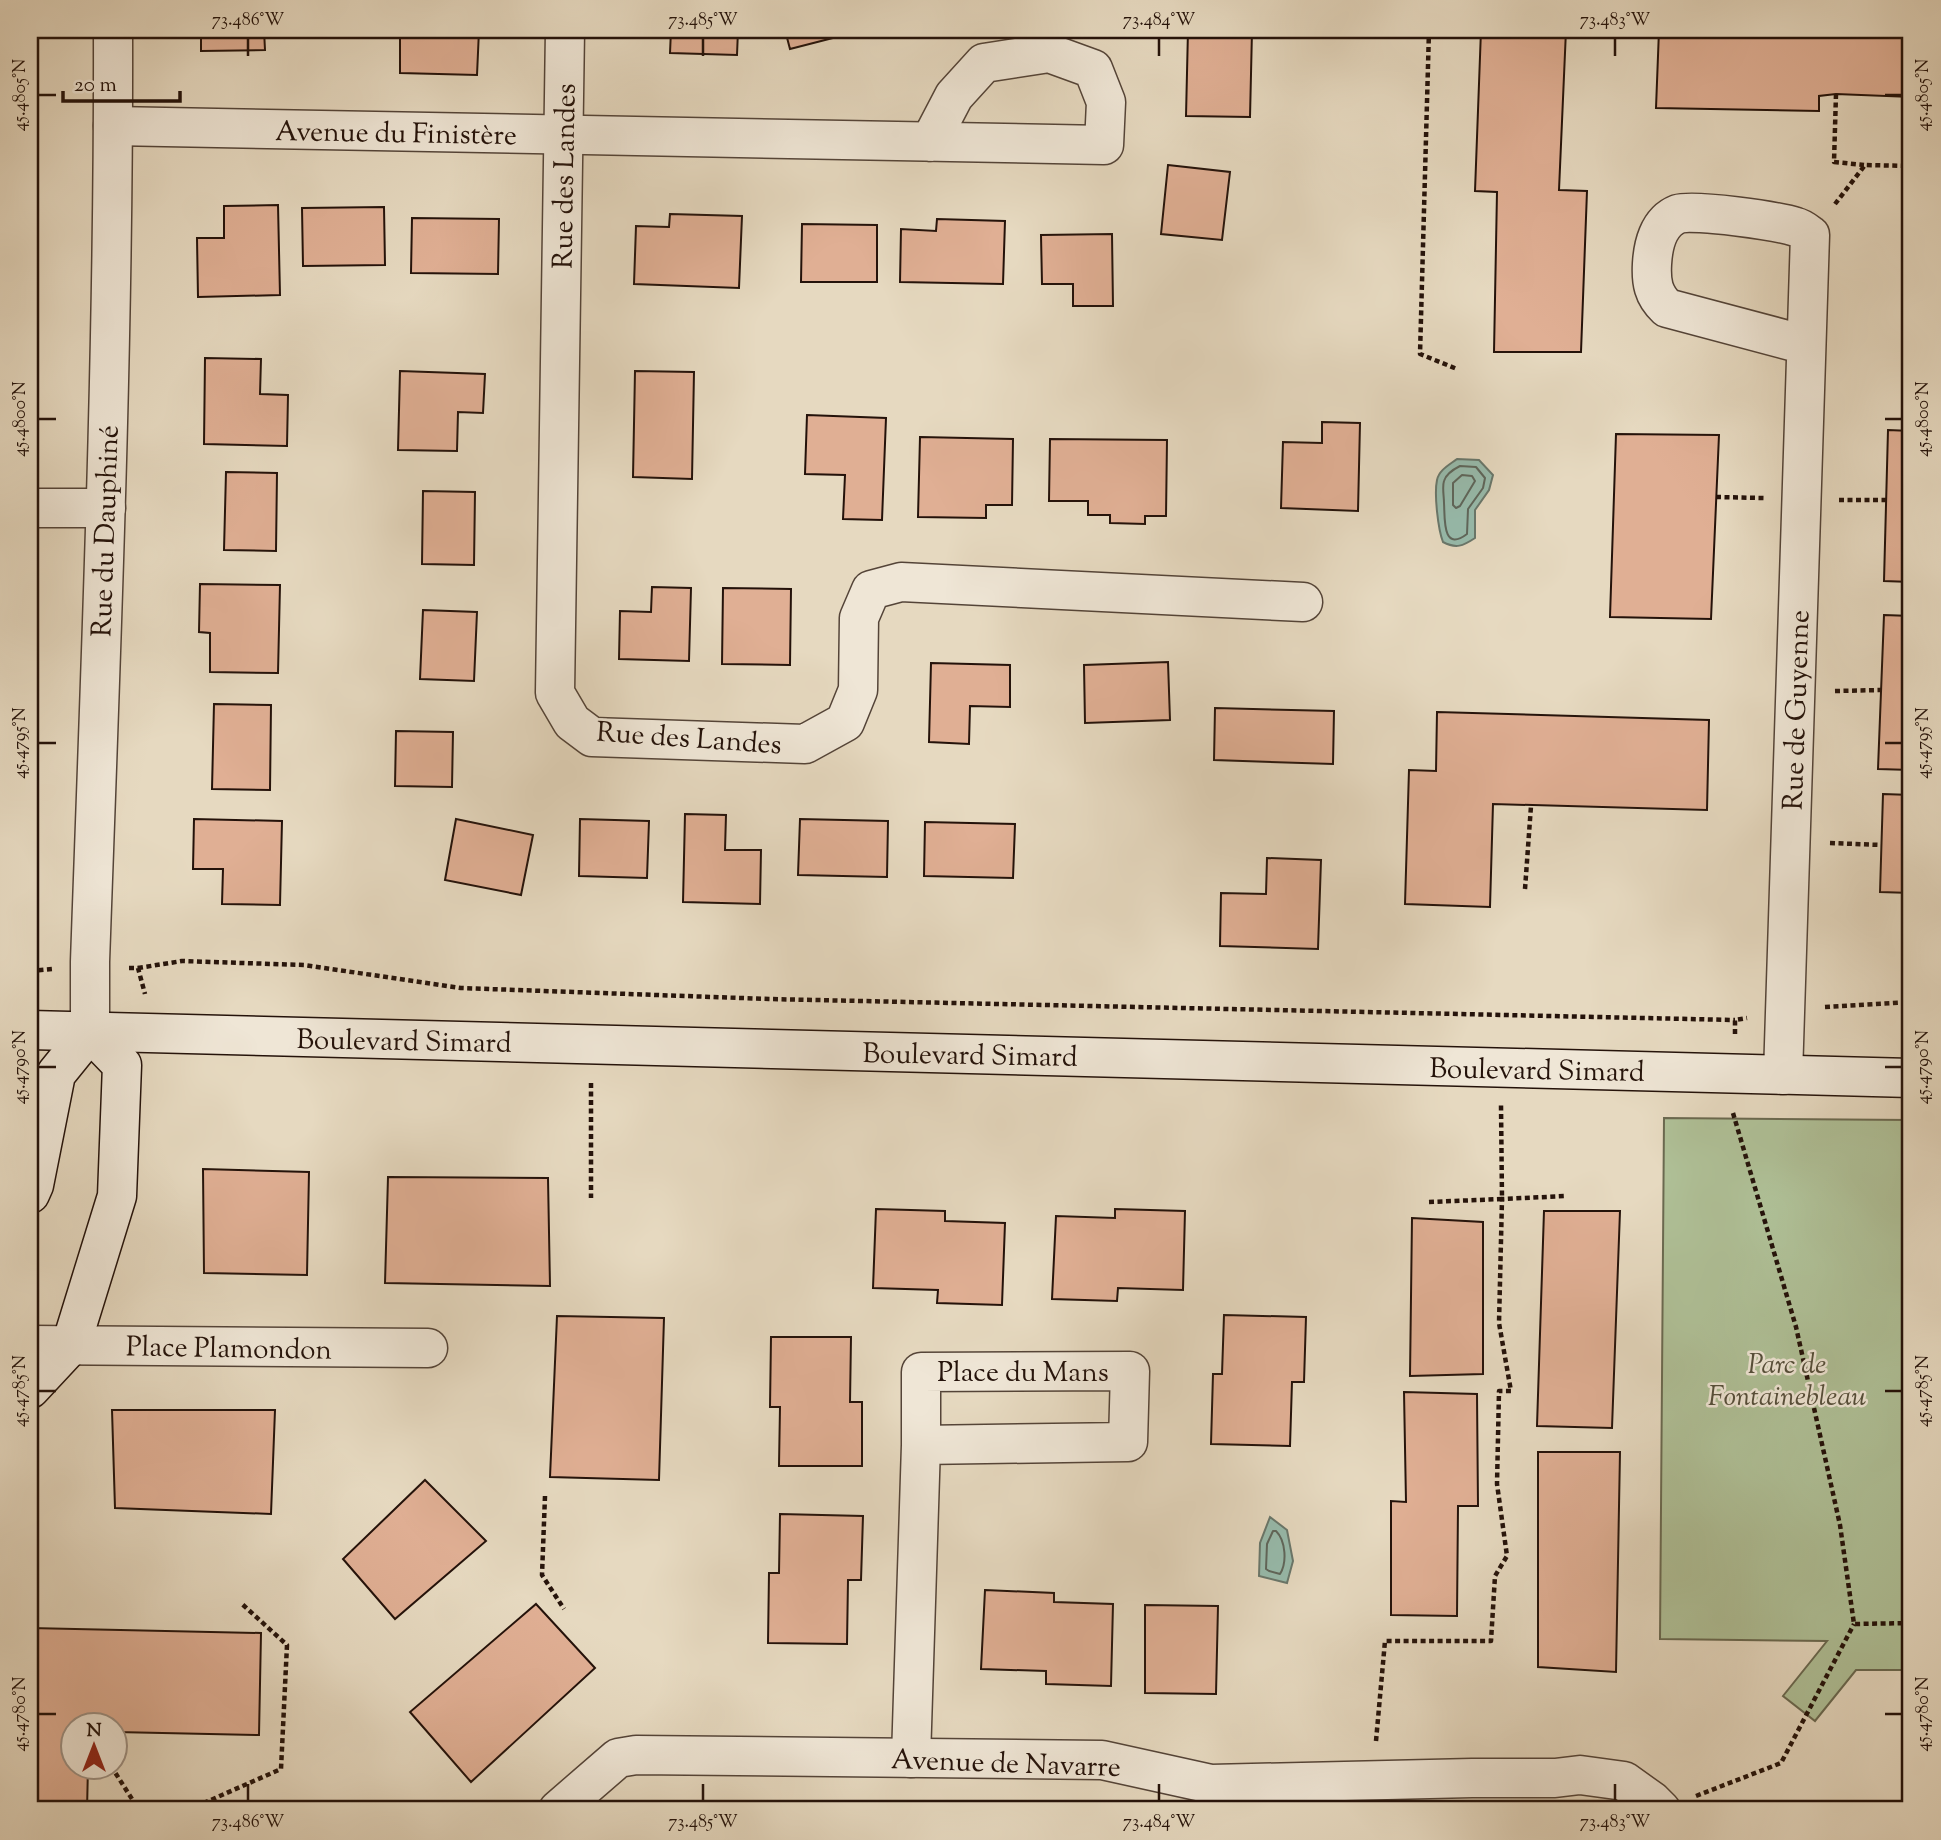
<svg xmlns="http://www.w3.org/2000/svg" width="1941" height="1840" font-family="'Sorts Mill Goudy',serif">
  <rect width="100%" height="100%" fill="#e6d9c0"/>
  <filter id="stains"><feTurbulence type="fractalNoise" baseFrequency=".00286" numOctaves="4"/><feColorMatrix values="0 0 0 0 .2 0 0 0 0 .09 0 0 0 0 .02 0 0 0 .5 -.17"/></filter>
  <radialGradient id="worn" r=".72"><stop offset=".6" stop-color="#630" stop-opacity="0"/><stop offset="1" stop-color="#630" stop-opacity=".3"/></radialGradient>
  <path fill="#afc097" stroke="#6a6950" stroke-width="2" d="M1664 1118 1911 1120V1670H1856L1815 1721 1783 1696 1827 1641 1660 1639Z"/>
  <g fill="#97bbac" stroke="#69776b" stroke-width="2">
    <path d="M1457 459 1479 460 1493 475 1489 490 1475 510V538C1463 546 1456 549 1443 542 1438 529 1434 494 1437 480 1439 470 1449 465 1457 459Z"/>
    <path d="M1270 1517 1287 1530 1293 1561 1287 1583 1259 1576 1260 1543Z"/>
  </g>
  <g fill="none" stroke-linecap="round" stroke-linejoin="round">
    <g stroke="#5e665b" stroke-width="2">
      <path d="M1460 466 1476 467 1485 478 1483 488 1468 509 1467 534C1442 553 1445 518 1444 503 1444 496 1442 487 1444 481 1446 474 1454 469 1460 466Z"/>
      <path d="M1462 475 1472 476 1475 481 1460 506 1456 508 1453 505V483Z"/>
      <path d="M1273 1531H1276C1286 1541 1287 1563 1280 1574L1269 1571 1266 1569 1267 1544Z"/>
    </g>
  </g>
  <g fill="#e0af94" stroke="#24120a" stroke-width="2">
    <path d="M201 30H264L265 50 201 51Z"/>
    <path d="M422 30H479L477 75 400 73V37L422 38Z"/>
    <path d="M671 30H738L737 55 670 53Z"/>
    <path d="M785 30H864L790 49Z"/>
    <path d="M1188 30 1252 31 1250 117 1186 116Z"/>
    <path d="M1481 30H1566L1559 190 1587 191 1581 352H1494L1497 192 1475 191Z"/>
    <path d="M1659 30H1911V97L1836 94 1819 96V111L1656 108Z"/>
    <path d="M1168 165 1230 172 1222 240 1161 234Z"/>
    <path d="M278 205 280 295 198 297 197 238H224V206Z"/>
    <path d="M384 207 385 265 303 266 302 208Z"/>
    <path d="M670 214 742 216 739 288 634 284 636 226 669 227Z"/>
    <path d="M412 218 499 219 498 274 411 273Z"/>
    <path d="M937 219 1005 221 1003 284 900 282 901 229 936 231Z"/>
    <path d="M802 224 877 225V282H801Z"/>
    <path d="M1112 234 1113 306H1073V284H1042L1041 235Z"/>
    <path d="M205 358 261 359 260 394 288 395 287 446 204 444Z"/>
    <path d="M400 371 485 374 483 413 458 412 457 451 398 450Z"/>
    <path d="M635 371 694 372 692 479 633 477Z"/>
    <path d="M807 415 886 418 882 520 843 519 845 475 805 474Z"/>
    <path d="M1322 422 1360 423 1358 511 1281 508 1283 442 1322 443Z"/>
    <path d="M1888 430 1911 431V582L1884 581Z"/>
    <path d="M1616 434 1719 435 1711 619 1610 617Z"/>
    <path d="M920 437 1013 439 1012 505H986V518L918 517Z"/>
    <path d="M1050 439 1167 440 1166 516H1145V524L1110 523V515H1088V501H1049Z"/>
    <path d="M226 472 277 473 276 551 224 550Z"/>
    <path d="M423 491 475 492 474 565 422 564Z"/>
    <path d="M200 584 280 585 278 673 210 672V633L199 632Z"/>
    <path d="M652 587 691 588 689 661 619 659 620 611 651 612Z"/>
    <path d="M723 588 791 589 790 665 722 664Z"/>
    <path d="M423 610 477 612 474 681 420 679Z"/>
    <path d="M1884 615 1911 616V770L1878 769Z"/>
    <path d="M1168 662 1170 720 1085 723 1084 665Z"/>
    <path d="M931 663 1010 665V707L970 706 969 744 929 742Z"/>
    <path d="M214 704 271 705 270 790 212 789Z"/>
    <path d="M1215 708 1334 711 1333 764 1214 760Z"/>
    <path d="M1437 712 1709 720 1707 810 1493 804 1490 907 1405 904 1409 770 1436 771Z"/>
    <path d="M396 731 453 732 452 787 395 786Z"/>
    <path d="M1883 794 1911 795V893L1880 892Z"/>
    <path d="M685 814 726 815 725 850H761L760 904 683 902Z"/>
    <path d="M194 819 282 821 280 905 222 904 223 869H193Z"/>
    <path d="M456 819 533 835 521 895 445 880Z"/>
    <path d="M580 819 649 821 647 878 579 876Z"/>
    <path d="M800 819 888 821 887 877 798 875Z"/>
    <path d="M925 822 1015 824 1013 878 924 876Z"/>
    <path d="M1267 858 1321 860 1318 949 1220 946 1221 893 1266 894Z"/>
    <path d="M203 1169 309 1172 307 1275 204 1273Z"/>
    <path d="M388 1177 548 1178 550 1286 385 1283Z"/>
    <path d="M876 1209 945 1211V1221L1005 1223 1002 1305 937 1303 938 1290 873 1288Z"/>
    <path d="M1115 1209 1185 1211 1183 1290 1118 1288 1117 1301 1052 1299 1056 1216 1115 1218Z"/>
    <path d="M1544 1211H1620L1612 1428 1537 1426Z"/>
    <path d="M1412 1218 1483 1222V1374L1410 1376Z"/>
    <path d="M1224 1315 1306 1317 1304 1382H1292L1290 1446 1211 1444 1213 1374H1222Z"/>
    <path d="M557 1316 664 1318 659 1480 550 1477Z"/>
    <path d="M771 1337H851L850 1402H862V1466H779L780 1407H770Z"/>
    <path d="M1404 1392 1477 1394 1478 1506H1458L1457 1616 1391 1615V1501L1406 1502Z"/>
    <path d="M112 1410H275L271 1514 115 1508Z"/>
    <path d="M1538 1452H1620L1616 1672 1538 1667Z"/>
    <path d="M425 1480 486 1541 395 1619 343 1559Z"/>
    <path d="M780 1514 863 1516 861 1580H848L847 1644 768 1643 769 1573H779Z"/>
    <path d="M985 1590 1054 1593V1602L1113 1604 1111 1686 1046 1684V1671L981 1669Z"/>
    <path d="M536 1604 595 1668 471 1782 410 1712Z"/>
    <path d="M1145 1605 1218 1606 1216 1694 1145 1693Z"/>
    <path d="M30 1628 261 1633 259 1735 116 1732V1724H74V1766H88L87 1810H30Z"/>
  </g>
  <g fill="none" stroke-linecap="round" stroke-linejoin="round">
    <defs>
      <g id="street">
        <path d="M565 30 555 693 572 722 592 737 805 744 845 722 858 690 859 618 871 590 901 582 1303 602"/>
        <path d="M113 126 1104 145 1106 102 1093 69 1049 53 984 63 954 96 930 142"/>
        <path d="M30 508H106"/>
        <path d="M90 1032V962C101 652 114 341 113 30"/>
        <path d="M1783 1075 1810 235C1806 232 1801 228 1796 227 1778 221 1694 209 1678 214 1658 222 1653 246 1652 264 1651 282 1653 295 1667 308L1806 345"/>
        <path d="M30 1345 428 1348"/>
        <path d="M911 1758 921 1445V1372L1130 1371 1128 1442 921 1445"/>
        <path d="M558 1810 618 1758 636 1755 1102 1760 1211 1784 1472 1778H1555L1580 1775 1624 1781 1652 1801 1661 1810"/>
      </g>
      <g id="secondary">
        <path d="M30 1030 1911 1078"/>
        <path d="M30 1194 34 1185 56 1074 90 1032"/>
        <path d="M30 1389 71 1345 117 1196 122 1065 90 1032"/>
      </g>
    </defs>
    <use href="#street" stroke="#544438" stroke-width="41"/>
    <use href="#secondary" stroke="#24120a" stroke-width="41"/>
    <g stroke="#24120a" stroke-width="4.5" stroke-dasharray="5 3.5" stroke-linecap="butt">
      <path d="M1429 30 1420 354 1457 369"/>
      <path d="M1836 94 1834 162 1864 165"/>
      <path d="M1835 204 1865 165 1911 166"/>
      <path d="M1716 497 1764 498"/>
      <path d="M1839 500H1886"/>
      <path d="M1835 691 1881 690"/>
      <path d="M1830 843 1881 845"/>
      <path d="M1525 889 1531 806"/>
      <path d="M129 968H138L145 994"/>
      <path d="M138 968 182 961 304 965 461 988 769 999 1735 1020"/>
      <path d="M30 971 53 969"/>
      <path d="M1825 1007 1911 1002"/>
      <path d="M1735 1034V1020L1747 1018"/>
      <path d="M591 1083V1198"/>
      <path d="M1733 1113 1796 1327 1840 1525 1854 1624 1911 1623"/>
      <path d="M1429 1202 1502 1199 1501 1105"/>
      <path d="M545 1496 542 1575 564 1609"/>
      <path d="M1376 1741 1385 1641H1491L1495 1576 1507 1556 1497 1484 1499 1391H1511L1499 1323 1502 1199 1566 1196"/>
      <path d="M111 1766 139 1810"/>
      <path d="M1696 1796 1781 1763 1854 1624"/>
      <path d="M188 1810 281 1769 287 1645 242 1604"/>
    </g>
    <use href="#street" stroke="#efe6d6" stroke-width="38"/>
    <use href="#secondary" stroke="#efe6d6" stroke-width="38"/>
  </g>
  <path fill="none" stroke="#24120a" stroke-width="2.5" d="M248 38V56M703 38V56M1159 38V56M1615 38V56M38 95H56M1885 95H1902M38 419H56M1885 419H1902M38 743H56M1885 743H1902M38 1067H56M1885 1067H1902M38 1391H56M1885 1391H1902M38 1714H56M1885 1714H1902M248 1784V1801M703 1784V1801M1159 1784V1801M1615 1784V1801"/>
  <g text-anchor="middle" stroke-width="5" stroke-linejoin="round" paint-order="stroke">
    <g font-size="28" fill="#24120a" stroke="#efe6d6">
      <text transform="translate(396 132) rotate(1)" y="10">Avenue du Finistère</text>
      <text transform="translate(563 176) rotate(-89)" y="10">Rue des Landes</text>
      <text transform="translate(104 531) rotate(-88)" y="10">Rue du Dauphiné</text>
      <text transform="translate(1795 710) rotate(-88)" y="10">Rue de Guyenne</text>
      <text transform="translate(689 737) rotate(4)" y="10">Rue des Landes</text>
      <text transform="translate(404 1040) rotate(1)" y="10">Boulevard Simard</text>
      <text transform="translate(970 1054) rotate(1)" y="10">Boulevard Simard</text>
      <text transform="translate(1537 1069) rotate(1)" y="10">Boulevard Simard</text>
      <text transform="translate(229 1347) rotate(1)" y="10">Place Plamondon</text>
      <text x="1023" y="1381">Place du Mans</text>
      <text transform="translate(1006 1762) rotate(2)" y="10">Avenue de Navarre</text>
    </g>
    <g font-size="28" font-style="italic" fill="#554f3b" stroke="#efe6d6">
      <text x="1787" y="1373">Parc de<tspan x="1787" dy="32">Fontainebleau</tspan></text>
    </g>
  </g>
  <rect width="1941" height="1840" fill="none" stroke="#e6d9c0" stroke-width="77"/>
  <g transform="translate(94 1746)"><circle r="33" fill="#efe6d6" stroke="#9e9184" stroke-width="2"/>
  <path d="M0-5L12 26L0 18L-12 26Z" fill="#8f2418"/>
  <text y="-10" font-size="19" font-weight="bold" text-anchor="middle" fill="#24120a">N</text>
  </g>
  <path d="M63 91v10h117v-10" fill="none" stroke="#24120a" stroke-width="3.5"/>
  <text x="74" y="91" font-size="21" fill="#24120a" stroke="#efe6d6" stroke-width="5" paint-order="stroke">20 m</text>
  <rect x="38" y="38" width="1864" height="1763" fill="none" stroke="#24120a" stroke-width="2.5"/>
  <g font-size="18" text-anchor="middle" fill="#24120a">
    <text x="248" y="25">73.486°W</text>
    <text x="703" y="25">73.485°W</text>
    <text x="1159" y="25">73.484°W</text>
    <text x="1615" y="25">73.483°W</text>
    <text transform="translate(19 95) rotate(-90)" y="6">45.4805°N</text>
    <text transform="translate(1922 95) rotate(-90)" y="6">45.4805°N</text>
    <text transform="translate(19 419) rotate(-90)" y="6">45.4800°N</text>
    <text transform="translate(1922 419) rotate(-90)" y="6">45.4800°N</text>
    <text transform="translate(19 743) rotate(-90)" y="6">45.4795°N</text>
    <text transform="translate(1922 743) rotate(-90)" y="6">45.4795°N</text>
    <text transform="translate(19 1067) rotate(-90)" y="6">45.4790°N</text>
    <text transform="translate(1922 1067) rotate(-90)" y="6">45.4790°N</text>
    <text transform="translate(19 1391) rotate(-90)" y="6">45.4785°N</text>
    <text transform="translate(1922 1391) rotate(-90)" y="6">45.4785°N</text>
    <text transform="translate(19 1714) rotate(-90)" y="6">45.4780°N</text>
    <text transform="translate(1922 1714) rotate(-90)" y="6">45.4780°N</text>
    <text x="248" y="1827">73.486°W</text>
    <text x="703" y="1827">73.485°W</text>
    <text x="1159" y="1827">73.484°W</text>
    <text x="1615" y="1827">73.483°W</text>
  </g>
  <rect width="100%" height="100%" filter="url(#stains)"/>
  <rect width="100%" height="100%" fill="url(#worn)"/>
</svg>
